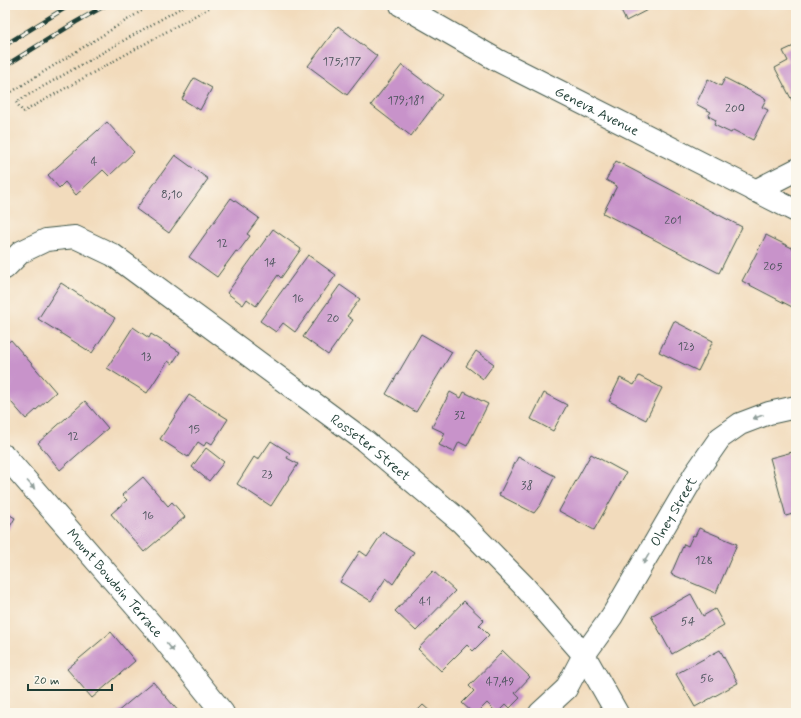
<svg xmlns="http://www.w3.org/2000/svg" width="801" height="718" font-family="Mynerve,sans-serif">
  <rect width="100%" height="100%" fill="#fbf7ec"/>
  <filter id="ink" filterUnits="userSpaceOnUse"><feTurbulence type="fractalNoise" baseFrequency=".025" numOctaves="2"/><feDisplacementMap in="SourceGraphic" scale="8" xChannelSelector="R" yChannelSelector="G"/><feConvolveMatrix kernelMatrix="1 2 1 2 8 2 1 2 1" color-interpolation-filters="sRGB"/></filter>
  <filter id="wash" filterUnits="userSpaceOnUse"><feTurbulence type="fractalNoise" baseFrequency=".012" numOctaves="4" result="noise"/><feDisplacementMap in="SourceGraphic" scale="16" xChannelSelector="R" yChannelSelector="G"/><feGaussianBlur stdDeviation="0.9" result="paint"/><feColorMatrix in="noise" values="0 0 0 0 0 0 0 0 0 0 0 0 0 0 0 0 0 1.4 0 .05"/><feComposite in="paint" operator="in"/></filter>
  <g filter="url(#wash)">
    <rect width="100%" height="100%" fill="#f2dbbc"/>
    <g id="blocks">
      <g fill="#c893ca">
        <path d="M618 5H657L626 21Z"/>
        <path d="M338 26 377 56 347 95 308 66Z"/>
        <path d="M796 45V108L775 68 788 61 783 51Z"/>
        <path d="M402 65 442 95 411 136 371 105Z"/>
        <path d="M194 78 212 88 200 110 182 99Z"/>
        <path d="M725 78 766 99 762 107 768 110 753 140 733 130 731 133 714 125 716 120 708 116 711 112 696 104 708 79 721 86Z"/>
        <path d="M107 122 134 152 109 176 103 170 76 195 65 182 59 188 48 175Z"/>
        <path d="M175 155 208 179 169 233 136 209Z"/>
        <path d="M616 161 742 227 719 273 603 213 617 186 606 180Z"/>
        <path d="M231 198 259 218 247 234 250 236 238 252 236 251 217 277 189 257Z"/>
        <path d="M273 229 301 249 281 278 278 275 256 306 247 299 243 305 227 293Z"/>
        <path d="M766 235 796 250V309L742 281Z"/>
        <path d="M308 255 336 275 295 332 283 323 276 332 260 321Z"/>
        <path d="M61 283 115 318 92 353 38 319Z"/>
        <path d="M340 285 360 299 347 316 353 320 328 355 303 337Z"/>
        <path d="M674 321 713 341 698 371 659 352Z"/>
        <path d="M133 327 149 338 151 334 180 352 172 364 168 361 147 393 107 368Z"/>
        <path d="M421 334 452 352 416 412 386 394Z"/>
        <path d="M11 340 56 392 26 419 5 395V345Z"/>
        <path d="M476 351 494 364 483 379 466 366Z"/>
        <path d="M639 376 662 388 646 420 609 401 620 378 634 385Z"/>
        <path d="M450 392 461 398 464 392 488 404 467 446 459 442 454 452 439 445 445 433 432 427Z"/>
        <path d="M544 393 567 405 553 431 531 419Z"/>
        <path d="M189 395 228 419 212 444 207 441 204 446 198 442 188 457 160 439Z"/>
        <path d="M85 401 108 428 60 470 38 443Z"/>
        <path d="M271 441 290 453 287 458 298 464 271 506 237 484 254 457 258 460Z"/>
        <path d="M206 448 224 462 209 481 192 467Z"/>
        <path d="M796 451V513L786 516 770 458Z"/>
        <path d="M591 454 626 473 594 530 559 511Z"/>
        <path d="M518 457 555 476 541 504 534 513 499 495Z"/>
        <path d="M143 477 168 506 172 502 185 517 144 552 111 514 127 500 122 495Z"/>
        <path d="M5 512 15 518 5 535Z"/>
        <path d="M699 528 737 544 716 593 671 574 684 544 688 546 693 535 695 536Z"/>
        <path d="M383 532 414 552 393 584 386 578 371 601 340 582 360 551 367 556Z"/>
        <path d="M433 571 455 591 416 631 395 611Z"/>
        <path d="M691 594 703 616 715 609 724 625 672 654 651 616Z"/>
        <path d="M464 601 484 620 479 625 489 635 473 651 467 645 441 671 418 649Z"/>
        <path d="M111 632 135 661 92 698 67 669Z"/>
        <path d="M720 650 738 683 695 707 676 674Z"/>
        <path d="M503 651 530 677 515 693 520 698 510 708 506 704 497 713 487 703 477 713H473L462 703 474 691 469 686Z"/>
        <path d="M153 682 180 713H116Z"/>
        <path d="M423 705 432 713H415Z"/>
      </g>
    </g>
  </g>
  <g filter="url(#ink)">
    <use href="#blocks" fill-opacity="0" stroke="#3f5548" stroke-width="1"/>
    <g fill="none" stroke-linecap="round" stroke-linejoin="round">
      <defs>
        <g id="street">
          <path d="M755 191 796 170"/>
          <path id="s1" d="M5 268 21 252 46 240 75 237 113 255 365 441 461 522 523 585 584 655 617 713"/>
          <path id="s2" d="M5 456 158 632 223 713"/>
          <path id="s3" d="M540 713 566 689 584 655 612 616 695 474 720 438 740 424 769 413 796 407"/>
        </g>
        <g id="secondary">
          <path id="s4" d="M401 5 497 60 796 211"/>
        </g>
      </defs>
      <use href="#street" stroke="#3f5548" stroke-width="24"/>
      <use href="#secondary" stroke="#3f5548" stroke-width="24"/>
      <g stroke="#3f5548" stroke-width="2.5" stroke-dasharray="1 3" stroke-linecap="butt">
        <path d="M186 5 16 102 23 112 214 5"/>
        <path d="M5 96 151 5"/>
      </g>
      <use href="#street" stroke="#fff" stroke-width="22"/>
      <use href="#secondary" stroke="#fff" stroke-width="22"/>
      <defs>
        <g id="rail">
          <path d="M5 45 70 5"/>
          <path d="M5 66 76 22 106 5"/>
        </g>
      </defs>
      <use href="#rail" stroke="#1f3d34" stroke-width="4.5"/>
      <use href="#rail" stroke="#fbf7ec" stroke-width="3" stroke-dasharray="9" stroke-linecap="butt"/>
    </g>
    <defs><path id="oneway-solid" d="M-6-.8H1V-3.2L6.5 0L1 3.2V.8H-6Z"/></defs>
    <g fill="#8f9e9a">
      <use href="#oneway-solid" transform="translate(758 417) rotate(159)"/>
      <use href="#oneway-solid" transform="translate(31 485) rotate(48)"/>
      <use href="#oneway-solid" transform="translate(646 559) rotate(120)"/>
      <use href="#oneway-solid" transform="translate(170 647) rotate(51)"/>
    </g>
  </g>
  <g text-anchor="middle" stroke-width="3" stroke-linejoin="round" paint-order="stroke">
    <g font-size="12" fill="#49525a">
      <text x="342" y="65">175;177</text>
      <text x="406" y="104">179;181</text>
      <text x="735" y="112">200</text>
      <text x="94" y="165">4</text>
      <text x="172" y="198">8;10</text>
      <text x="673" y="224">201</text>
      <text x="222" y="247">12</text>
      <text x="270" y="266">14</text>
      <text x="773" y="270">205</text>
      <text x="298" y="302">16</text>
      <text x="333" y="322">20</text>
      <text x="686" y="350">123</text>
      <text x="146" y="360">13</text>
      <text x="460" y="419">32</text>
      <text x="194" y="433">15</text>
      <text x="73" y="440">12</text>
      <text x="267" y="478">23</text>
      <text x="527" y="489">38</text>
      <text x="148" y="519">16</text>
      <text x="704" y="564">128</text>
      <text x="425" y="605">41</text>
      <text x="688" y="625">54</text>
      <text x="707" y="682">56</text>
      <text x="500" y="685">47,49</text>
    </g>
    <g font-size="14" fill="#1f3d34" stroke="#fbf7ec">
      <text dy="5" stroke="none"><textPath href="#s4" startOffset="223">Geneva Avenue</textPath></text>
      <text dy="5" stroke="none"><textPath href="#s1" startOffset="443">Rosseter Street</textPath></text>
      <text dy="5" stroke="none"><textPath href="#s3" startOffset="243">Olney Street</textPath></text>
      <text dy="5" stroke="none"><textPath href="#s2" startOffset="168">Mount Bowdoin Terrace</textPath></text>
    </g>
  </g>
  <rect width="801" height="718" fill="none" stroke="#fbf7ec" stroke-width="20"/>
  <path d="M28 684v6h84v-6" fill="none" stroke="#1f3d34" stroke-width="2"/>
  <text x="34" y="684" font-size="12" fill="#1f3d34" stroke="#fbf7ec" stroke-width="3" paint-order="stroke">20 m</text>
</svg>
